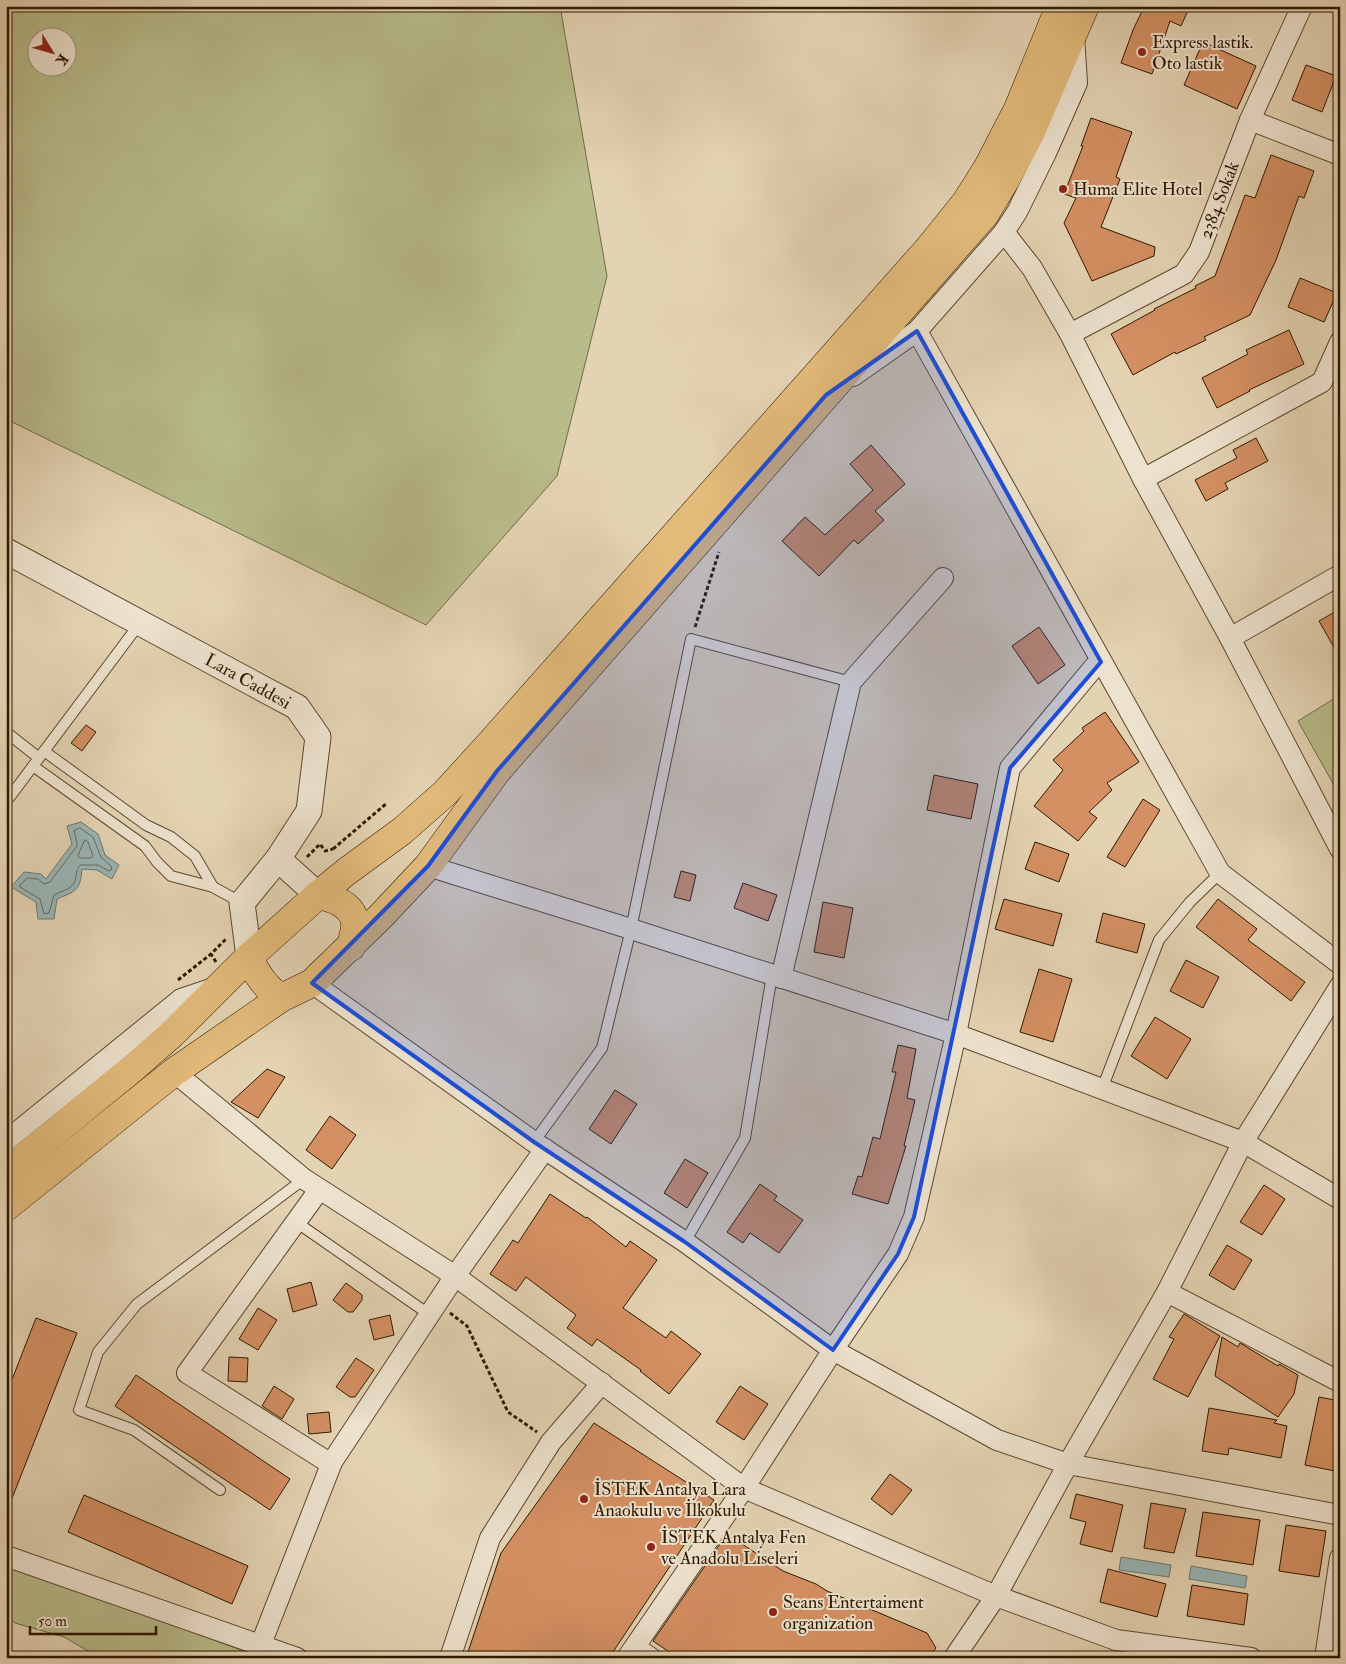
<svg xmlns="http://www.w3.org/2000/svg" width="1346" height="1664" font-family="'IM FELL Double Pica',serif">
  <rect width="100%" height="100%" fill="#e4d3b3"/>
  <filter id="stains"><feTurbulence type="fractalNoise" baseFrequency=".004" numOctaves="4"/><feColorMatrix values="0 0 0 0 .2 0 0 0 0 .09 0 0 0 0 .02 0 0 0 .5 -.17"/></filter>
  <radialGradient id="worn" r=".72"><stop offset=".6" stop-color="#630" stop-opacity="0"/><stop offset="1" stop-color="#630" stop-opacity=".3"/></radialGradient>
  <g fill="#b8bb8a" stroke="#736a45" fill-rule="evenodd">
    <path d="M6 6H560L607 276 557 476 426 625 6 419ZM38 38H68V68H38Z"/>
    <path d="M1340 695V796L1298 721Z"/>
    <path d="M6 1564 263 1658H100L64 1637 15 1623 6 1617Z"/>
  </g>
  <g fill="#99b6b7" stroke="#6e776e">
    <path d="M81 822 98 834 105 855 119 865 112 879 97 870 82 869C80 891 76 891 57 899L54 919H38L36 902 11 887 24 872 41 874 46 879 72 844 67 826Z"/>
    <path d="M1121 1557 1171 1565 1169 1577 1119 1570Z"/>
    <path d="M1191 1566 1247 1576 1245 1588 1189 1579Z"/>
  </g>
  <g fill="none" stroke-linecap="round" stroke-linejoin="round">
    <g stroke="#64685c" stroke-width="1">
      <path d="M80 828 93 837 101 857 111 866 112 869 109 871 98 865H80C76 870 77 872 76 877 75 889 63 890 54 895L49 913 44 914 40 899 20 887V885L27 878 38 879 44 884 50 882 77 846V843L74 831Z"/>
      <path d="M85 840 88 842 93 856 91 858H80L78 856Z"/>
    </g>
  </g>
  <g fill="#d49063" stroke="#2e1900">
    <path d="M1138 6H1190L1181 26 1170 21 1152 74 1121 63 1133 30 1143 9Z"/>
    <path d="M1203 42 1256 66 1237 109 1184 85Z"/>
    <path d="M1306 65 1336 76 1322 112 1292 100Z"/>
    <path d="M1091 118 1132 132 1116 177 1120 179 1101 227 1155 247 1154 256 1092 281 1064 223 1076 198 1064 194 1083 146H1081Z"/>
    <path d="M1271 155 1314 171 1304 198 1299 196 1276 260 1250 315 1204 337 1206 340 1176 354 1175 352 1133 375 1111 334 1155 310 1154 309 1196 288 1195 286 1215 276 1245 195 1255 198Z"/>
    <path d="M1300 278 1337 293 1324 322 1288 307Z"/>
    <path d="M1289 330 1304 364 1249 390 1250 391 1217 408 1202 378 1248 354 1246 350Z"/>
    <path d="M1256 438 1268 461 1225 483 1228 489 1206 501 1195 480 1237 458 1233 450Z"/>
    <path d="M871 445 905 484 875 511 884 520 858 544 854 540 819 576 782 541 805 517 825 535 873 490 850 464Z"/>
    <path d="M1340 609V658L1319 621Z"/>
    <path d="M1039 627 1065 665 1038 684 1012 646Z"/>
    <path d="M1105 712 1139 762 1107 783 1112 790 1089 812 1097 818 1078 841 1034 806 1063 770 1053 760 1084 731 1082 728Z"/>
    <path d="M86 725 96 732 82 751 71 743Z"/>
    <path d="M934 775 978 784 971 819 927 810Z"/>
    <path d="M1143 799 1160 810 1125 867 1107 857Z"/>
    <path d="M1035 842 1069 854 1059 882 1025 869Z"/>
    <path d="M681 871 696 875 690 901 674 897Z"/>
    <path d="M743 883 777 895 768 921 734 908Z"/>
    <path d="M1004 899 1062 914 1053 946 995 929Z"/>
    <path d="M1218 899 1257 929 1248 940 1305 982 1291 1001 1196 927Z"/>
    <path d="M823 902 853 908 844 958 814 952Z"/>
    <path d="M1103 913 1145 924 1137 953 1096 942Z"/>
    <path d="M1186 960 1219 977 1203 1008 1170 991Z"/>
    <path d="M1039 969 1072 979 1053 1042 1020 1032Z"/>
    <path d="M1155 1017 1191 1039 1167 1079 1131 1056Z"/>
    <path d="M898 1045 916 1049 907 1098 915 1100 904 1146H906L888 1204 852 1194 858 1176 862 1177 873 1137 880 1139 896 1072H892Z"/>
    <path d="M267 1069 285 1077 258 1118 231 1102Z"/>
    <path d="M615 1090 637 1104 611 1144 589 1129Z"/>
    <path d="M330 1116 356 1135 332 1169 306 1150Z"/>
    <path d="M685 1159 708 1173 687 1208 664 1193Z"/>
    <path d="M760 1184 777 1196 774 1200 803 1220 779 1253 750 1233 743 1243 727 1232Z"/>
    <path d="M1264 1185 1285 1199 1262 1235 1240 1222Z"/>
    <path d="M550 1194 586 1218 587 1217 626 1247 630 1241 657 1260 623 1308 666 1338 671 1331 701 1354 669 1394 640 1371 641 1370 597 1339 592 1346 567 1328 576 1315 526 1277 516 1291 490 1274 513 1240 518 1243Z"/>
    <path d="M1227 1245 1252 1260 1234 1290 1209 1275Z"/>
    <path d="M311 1282 317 1305 293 1312 287 1289Z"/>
    <path d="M346 1283 362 1295V1300L353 1312H348L333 1300Z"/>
    <path d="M258 1308 277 1320 258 1350 239 1339Z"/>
    <path d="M1184 1314 1220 1336 1188 1397 1153 1379 1174 1339 1169 1337Z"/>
    <path d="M390 1315 394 1335 374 1340 369 1320Z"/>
    <path d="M36 1318 77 1333 7 1511 6 1395Z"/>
    <path d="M1222 1337 1238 1347 1240 1343 1278 1366 1279 1364 1298 1375 1294 1394 1278 1417 1215 1376Z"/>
    <path d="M229 1357 248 1358 247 1382 228 1381Z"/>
    <path d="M356 1358 374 1370 355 1397H350L336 1387Z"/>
    <path d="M136 1375 290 1479 270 1510 115 1406Z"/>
    <path d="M274 1386 294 1399 282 1419 262 1406Z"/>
    <path d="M740 1386 768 1404 744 1440 716 1422Z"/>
    <path d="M1319 1397 1340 1401V1472L1305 1465Z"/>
    <path d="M1209 1408 1277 1420 1274 1423 1287 1426 1281 1458 1229 1448 1228 1455 1202 1451Z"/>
    <path d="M329 1412 331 1432 309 1434 307 1414Z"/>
    <path d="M594 1423 714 1500 609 1658H466L501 1553Z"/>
    <path d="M890 1474 912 1490 892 1515 871 1499Z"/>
    <path d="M1076 1494 1123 1505 1112 1552 1080 1544 1086 1522 1070 1518Z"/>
    <path d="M84 1495 248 1566 232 1604 68 1532Z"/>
    <path d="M1151 1503 1186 1509 1174 1553 1144 1548Z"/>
    <path d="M1203 1512 1260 1520 1253 1565 1196 1556Z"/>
    <path d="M1286 1525 1326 1531 1319 1577 1279 1571Z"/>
    <path d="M727 1534 783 1571 816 1584 827 1591 927 1633 936 1648 929 1658H678L653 1641Z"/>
    <path d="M1108 1569 1166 1584 1157 1617 1100 1602Z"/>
    <path d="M1192 1585 1248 1594 1244 1625 1187 1616Z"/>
  </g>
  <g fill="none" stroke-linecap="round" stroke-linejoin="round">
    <defs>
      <g id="service">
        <path d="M6 732 39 758"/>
        <path d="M44 751 146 825 171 837 195 856 213 887"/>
        <path d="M33 766 145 846 157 862 171 876 213 887 242 903"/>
        <path d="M6 802 140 623"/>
        <path d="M1102 1089 1159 940 1190 902 1220 873"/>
        <path d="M534 1142 602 1048 631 929 691 639 851 682"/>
        <path d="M296 1222 430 1315"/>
        <path d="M685 1242 745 1138 772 975"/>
        <path d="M220 1490 134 1430 79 1410 98 1352 137 1304 304 1179"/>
      </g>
      <g id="minor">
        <path d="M1250 120 1340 155"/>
        <path d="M1004 232 1032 268 1070 334 1143 479 1230 638 1340 849"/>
        <path d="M917 331 1220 873 1340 964"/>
        <path d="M1070 334 1184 274 1199 252 1250 120 1302 6"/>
        <path d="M853 376 917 331 1004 232 1017 212 1046 153 1077 83 1074 36"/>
        <path d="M1143 479 1322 382 1340 342"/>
        <path d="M1230 638 1340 575"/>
        <path d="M428 866 631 929 956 1034 1243 1142 1340 1199"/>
        <path d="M781 978 851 682 943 578"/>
        <path d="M312 983 534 1142 685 1242 833 1350 997 1440 1068 1464 1340 1515"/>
        <path d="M174 1072 304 1179 455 1276 744 1488 996 1596 1116 1640 1251 1658"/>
        <path d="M6 1141 181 999 217 987"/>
        <path d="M319 1190 187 1373 331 1464"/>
        <path d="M1167 1292 1340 1382"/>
        <path d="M6 1556 297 1658"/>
        <path d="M261 1644 332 1462 455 1276 545 1149"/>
        <path d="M635 1647 651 1658"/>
        <path d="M450 1658 490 1538 551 1442 602 1383"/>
        <path d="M627 1658 744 1488 833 1350 898 1254 914 1217 956 1034 1010 768 1095 666 1101 662"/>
        <path d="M954 1658 996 1596 1068 1464 1167 1292 1243 1142 1340 986"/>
        <path d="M1325 1658 1340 1558"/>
      </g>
      <g id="tertiary">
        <path d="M6 551 297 707 318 737 309 811 278 859 242 903 249 957"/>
        <path d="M278 859 318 895"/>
      </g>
      <g id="primary">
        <path d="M318 895C333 898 352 904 355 922 356 929 352 940 351 947"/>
        <path d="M249 957C256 974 266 988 281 998"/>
        <path d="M6 1172 132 1069 172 1034 249 957 318 895 346 872 402 831 445 793 487 747 929 248 966 202 988 167 1018 109 1060 6"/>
        <path d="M6 1207 174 1072 281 998 312 983 381 916 428 866 497 771 985 214 1006 179 1030 134 1085 6"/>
      </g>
    </defs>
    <use href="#service" stroke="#5c482d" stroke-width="12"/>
    <use href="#minor" stroke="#5c482d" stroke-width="22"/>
    <use href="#tertiary" stroke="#5c482d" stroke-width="27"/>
    <use href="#primary" stroke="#2e1900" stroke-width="29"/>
    <g stroke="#2e1900" stroke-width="3" stroke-dasharray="4 2.5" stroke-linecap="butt">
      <path d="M695 627 719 552"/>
      <path d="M333 849 387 803"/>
      <path d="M307 857 320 844 325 851 333 849"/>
      <path d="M216 962 211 954 227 938"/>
      <path d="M178 980 211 954"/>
      <path d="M450 1313 467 1326 508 1412 537 1432"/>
    </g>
    <use href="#service" stroke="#ede2ce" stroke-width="10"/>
    <use href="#minor" stroke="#ede2ce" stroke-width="20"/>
    <use href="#tertiary" stroke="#ede2ce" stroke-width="25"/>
    <use href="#primary" stroke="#e2ba7a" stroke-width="28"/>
  </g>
  <path fill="#1d4ed8" fill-opacity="0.2" stroke="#1d4ed8" stroke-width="4" stroke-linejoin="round" d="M917 331 1101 662 1010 768 914 1217 898 1254 833 1350 685 1242 534 1142 312 983 428 866 497 771 826 395Z"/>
  <g fill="#8f2418" stroke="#ede2ce" stroke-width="2">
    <circle cx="1142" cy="52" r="5"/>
    <circle cx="1063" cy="189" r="5"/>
    <circle cx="584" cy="1499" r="5"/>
    <circle cx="651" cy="1547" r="5"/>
    <circle cx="773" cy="1612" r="5"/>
  </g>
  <g text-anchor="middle" stroke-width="4" stroke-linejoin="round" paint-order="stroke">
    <g font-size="18" fill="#2e1900" stroke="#ede2ce" text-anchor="start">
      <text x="1152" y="48">Express lastik.<tspan x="1152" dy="21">Oto lastik</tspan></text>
      <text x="1073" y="195">Huma Elite Hotel</text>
      <text x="594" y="1495">İSTEK Antalya Lara<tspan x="594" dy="21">Anaokulu ve İlkokulu</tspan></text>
      <text x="661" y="1543">İSTEK Antalya Fen<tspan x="661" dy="21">ve Anadolu Liseleri</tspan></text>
      <text x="783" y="1608">Seans Entertaiment<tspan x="783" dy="21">organization</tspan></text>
    </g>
    <g font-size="18" fill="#2e1900" stroke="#ede2ce">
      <text transform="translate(1219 200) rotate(-69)" y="6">2384 Sokak</text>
      <text transform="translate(248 681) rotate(29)" y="6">Lara Caddesi</text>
    </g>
  </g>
  <rect width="1346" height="1664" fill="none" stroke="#e4d3b3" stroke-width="25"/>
  <rect x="8" y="8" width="1331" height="1649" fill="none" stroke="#2e1900" stroke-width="2.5"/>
  <rect x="12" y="12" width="1321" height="1639" fill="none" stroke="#2e1900"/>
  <g transform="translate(52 52) rotate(127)"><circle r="24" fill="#ede2ce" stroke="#a1927c"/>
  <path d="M0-4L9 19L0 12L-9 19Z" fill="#8f2418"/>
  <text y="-8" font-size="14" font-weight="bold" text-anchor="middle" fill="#2e1900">K</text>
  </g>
  <path d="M30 1626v8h126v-8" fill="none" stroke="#2e1900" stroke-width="2.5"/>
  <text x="38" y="1626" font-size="15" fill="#2e1900" stroke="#ede2ce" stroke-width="4" paint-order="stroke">50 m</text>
  <rect width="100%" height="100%" filter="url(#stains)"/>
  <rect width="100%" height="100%" fill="url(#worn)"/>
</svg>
